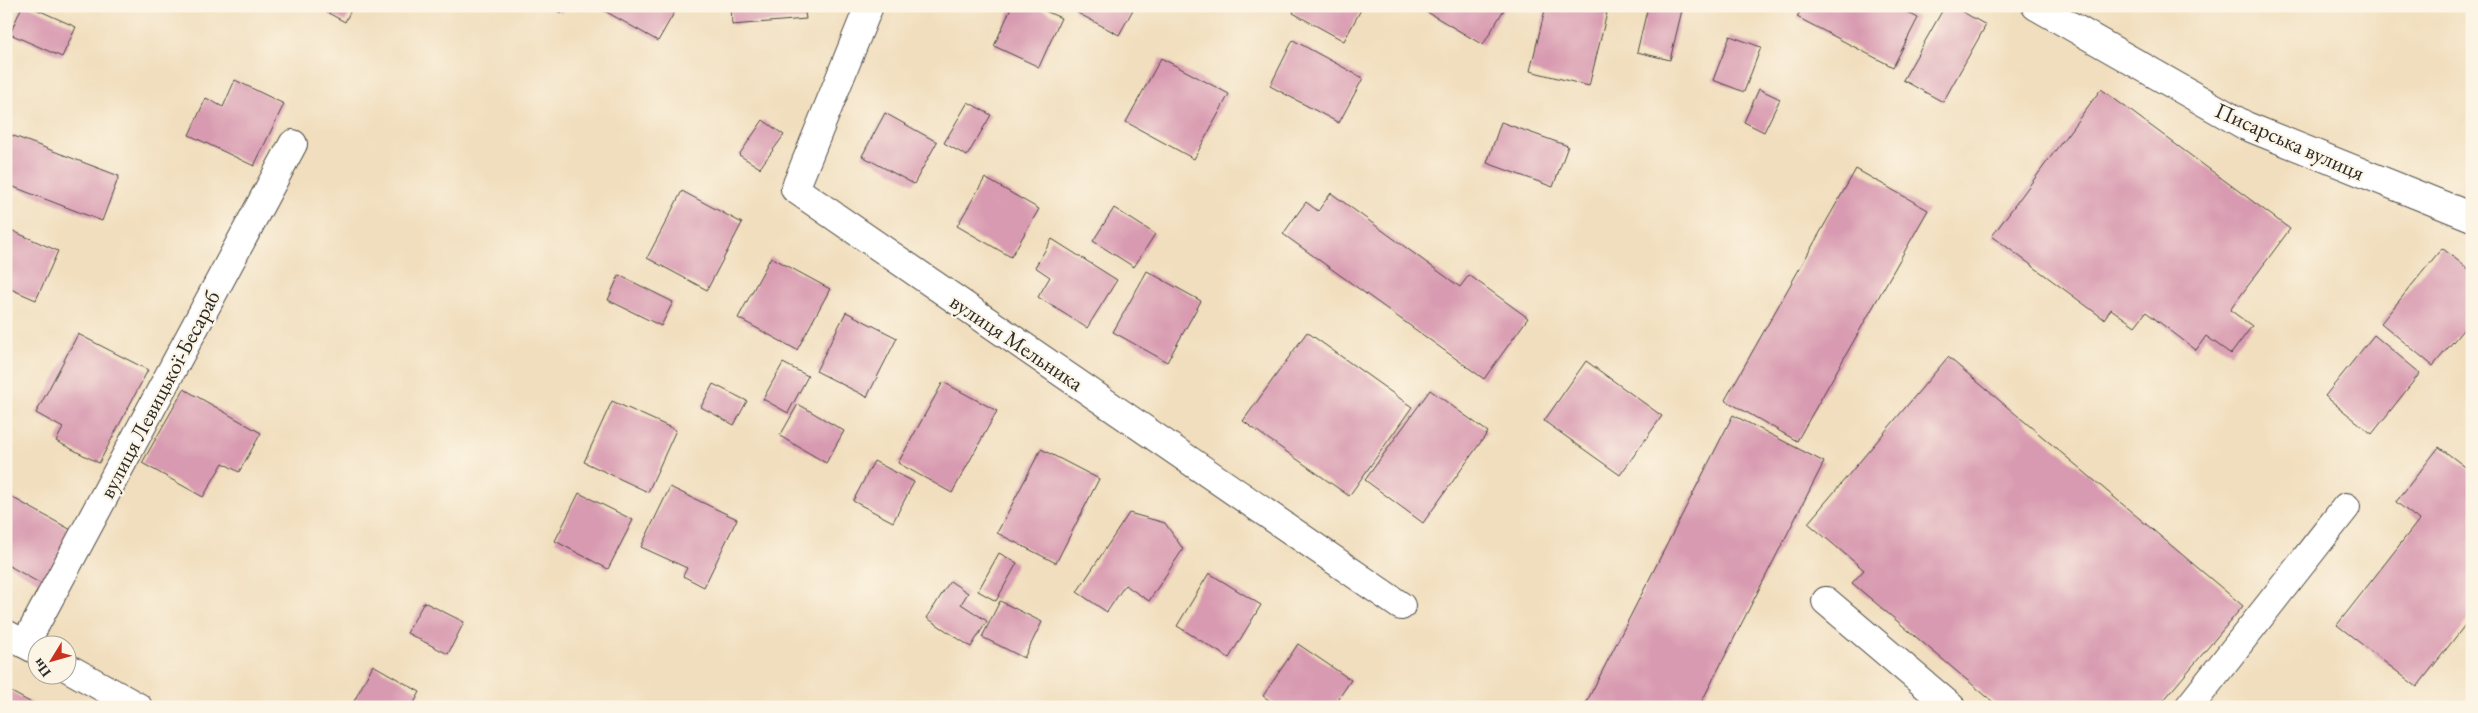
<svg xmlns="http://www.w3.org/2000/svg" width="2478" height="713" font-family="'EB Garamond',serif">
  <rect width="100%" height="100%" fill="#fcf5e5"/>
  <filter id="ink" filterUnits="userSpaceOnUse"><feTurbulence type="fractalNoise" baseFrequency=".02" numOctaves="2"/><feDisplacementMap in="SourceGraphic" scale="10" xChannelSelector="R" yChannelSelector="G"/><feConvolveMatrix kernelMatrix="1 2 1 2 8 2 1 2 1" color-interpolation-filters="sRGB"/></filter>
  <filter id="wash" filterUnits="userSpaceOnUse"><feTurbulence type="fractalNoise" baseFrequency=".0096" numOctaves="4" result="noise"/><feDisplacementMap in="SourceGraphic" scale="20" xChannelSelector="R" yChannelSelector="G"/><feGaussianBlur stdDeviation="1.12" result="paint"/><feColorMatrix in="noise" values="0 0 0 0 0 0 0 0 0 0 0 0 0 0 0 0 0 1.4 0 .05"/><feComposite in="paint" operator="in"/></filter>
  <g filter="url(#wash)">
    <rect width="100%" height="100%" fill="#f1debe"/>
    <g id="blocks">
      <g fill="#d89ab0">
        <path d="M22 6H29L76 27 62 57 10 34Z"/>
        <path d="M321 6H353L345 22 319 8Z"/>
        <path d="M548 6H564L561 13Z"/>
        <path d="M605 6H678L658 41 603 10Z"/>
        <path d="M731 6H804L806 19 732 25Z"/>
        <path d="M1012 6H1034L1061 18 1039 67 994 46Z"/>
        <path d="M1077 6H1135L1119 35 1074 11Z"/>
        <path d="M1296 6H1363L1344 41 1293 13Z"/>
        <path d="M1417 6H1506L1483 45Z"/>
        <path d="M1546 6H1581L1607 13 1589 86 1530 71Z"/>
        <path d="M1648 6H1683L1670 60 1637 52Z"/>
        <path d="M1741 6H1754L1752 11Z"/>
        <path d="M1803 6H1895L1918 18 1893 67 1797 17Z"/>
        <path d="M1945 6H1952L1986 25 1943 102 1903 80Z"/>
        <path d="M1730 36 1761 47 1744 92 1713 80Z"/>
        <path d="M1293 40 1363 78 1339 123 1270 86Z"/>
        <path d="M1161 58 1229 94 1194 159 1126 122Z"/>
        <path d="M235 80 284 104 254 166 189 135 206 98 223 107Z"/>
        <path d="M1759 89 1780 99 1764 132 1744 122Z"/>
        <path d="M2101 89 2290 229 2230 310 2252 326 2231 354 2206 336 2196 350 2146 312 2135 326 2111 309 2104 319 1992 236Z"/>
        <path d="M968 102 991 115 967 156 944 143Z"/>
        <path d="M885 113 937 142 914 184 862 156Z"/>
        <path d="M763 120 784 135 760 168 739 155Z"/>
        <path d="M1501 122 1568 146 1553 187 1487 163Z"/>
        <path d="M6 133 119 176 102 221 6 184Z"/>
        <path d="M1856 169 1928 210 1797 441 1725 400Z"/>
        <path d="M985 178 1039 209 1011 257 957 226Z"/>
        <path d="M682 191 742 223 707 290 647 258Z"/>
        <path d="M1331 193 1460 287 1469 275 1528 318 1484 379 1283 234 1306 202 1318 211Z"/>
        <path d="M1114 208 1155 234 1134 267 1093 241Z"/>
        <path d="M6 228 58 251 36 300 6 287Z"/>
        <path d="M1052 239 1117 280 1087 328 1038 297 1050 277 1035 267Z"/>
        <path d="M2442 248 2472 272V319L2433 366 2381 323Z"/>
        <path d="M771 257 830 289 797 350 738 318Z"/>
        <path d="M1147 271 1201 301 1167 362 1113 332Z"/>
        <path d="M619 275 673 302 661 326 608 300Z"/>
        <path d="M846 312 897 338 867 397 816 371Z"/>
        <path d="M1307 332 1412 407 1349 496 1243 421Z"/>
        <path d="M78 334 148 370 99 463 56 441 63 428 36 413Z"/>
        <path d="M2374 335 2420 373 2372 434 2325 396Z"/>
        <path d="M1948 357 2243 606 2158 707H1999L1852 583 1864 570 1808 523Z"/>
        <path d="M1586 361 1662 416 1620 475 1544 421Z"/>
        <path d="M783 363 808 376 788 413 763 399Z"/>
        <path d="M943 382 997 411 952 493 898 463Z"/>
        <path d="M713 384 747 401 734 425 701 407Z"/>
        <path d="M184 389 261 433 239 472 223 463 203 497 142 463Z"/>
        <path d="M1430 390 1488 432 1423 523 1365 480Z"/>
        <path d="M612 401 676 430 648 492 584 462Z"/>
        <path d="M798 404 844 431 826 463 780 436Z"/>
        <path d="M1733 415 1824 462 1699 707H1584Z"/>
        <path d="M2439 447 2472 472V616L2417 687 2337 625 2419 520 2396 502Z"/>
        <path d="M1041 449 1099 479 1056 563 997 533Z"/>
        <path d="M874 461 914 482 893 522 853 501Z"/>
        <path d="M670 487 737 519 704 587 683 576 687 568 641 547Z"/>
        <path d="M579 493 633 520 608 569 555 541Z"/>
        <path d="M6 494 73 531 43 585 6 564Z"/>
        <path d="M1129 513 1165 523 1183 549 1149 601 1125 585 1107 612 1077 592Z"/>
        <path d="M999 553 1017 563 996 601 978 591Z"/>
        <path d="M1209 573 1261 605 1229 658 1177 626Z"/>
        <path d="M950 581 968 593 961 604 987 621 971 647 927 618Z"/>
        <path d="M1000 601 1042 622 1024 658 982 637Z"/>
        <path d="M424 602 464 622 448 654 407 633Z"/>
        <path d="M1298 644 1351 680 1333 707H1279L1263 696Z"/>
        <path d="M373 665 420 692 414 703 421 707H351Z"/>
        <path d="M6 689 39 707H6Z"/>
      </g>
    </g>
  </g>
  <g filter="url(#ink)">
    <use href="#blocks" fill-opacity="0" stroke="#494641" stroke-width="1"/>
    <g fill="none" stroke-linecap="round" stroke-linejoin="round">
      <defs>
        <g id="minor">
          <path d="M869 6 795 189 1401 606"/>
          <path d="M2036 6 2246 126 2472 217"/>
          <path d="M1826 601 1951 707"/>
          <path d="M25 644 293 144"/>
          <path d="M2189 707 2346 507"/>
        </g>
        <g id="major">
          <path d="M6 634 38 651"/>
          <path d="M68 668 138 707"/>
        </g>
      </defs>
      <use href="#minor" stroke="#494641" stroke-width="30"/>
      <use href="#major" stroke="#494641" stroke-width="30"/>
      <use href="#minor" stroke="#fff" stroke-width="28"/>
      <use href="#major" stroke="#fff" stroke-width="28"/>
    </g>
  </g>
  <g text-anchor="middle" stroke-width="4.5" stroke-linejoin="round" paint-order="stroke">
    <g font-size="22" fill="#2b2b2b" stroke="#fcf5e5">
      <text transform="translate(2290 141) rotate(24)" y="8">Писарська вулиця</text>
      <text transform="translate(1017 342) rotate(34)" y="8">вулиця Мельника</text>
      <text transform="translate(159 394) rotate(-62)" y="8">вулиця Левицької-Бесараб</text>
    </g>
  </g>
  <rect width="2478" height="713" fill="none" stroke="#fcf5e5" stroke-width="25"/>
  <g transform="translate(52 660) rotate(233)"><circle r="24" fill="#fcf5e5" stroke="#a8a49b"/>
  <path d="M0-4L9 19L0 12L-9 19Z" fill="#c8321e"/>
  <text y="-8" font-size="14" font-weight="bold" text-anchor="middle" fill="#2b2b2b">Пн</text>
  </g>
</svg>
